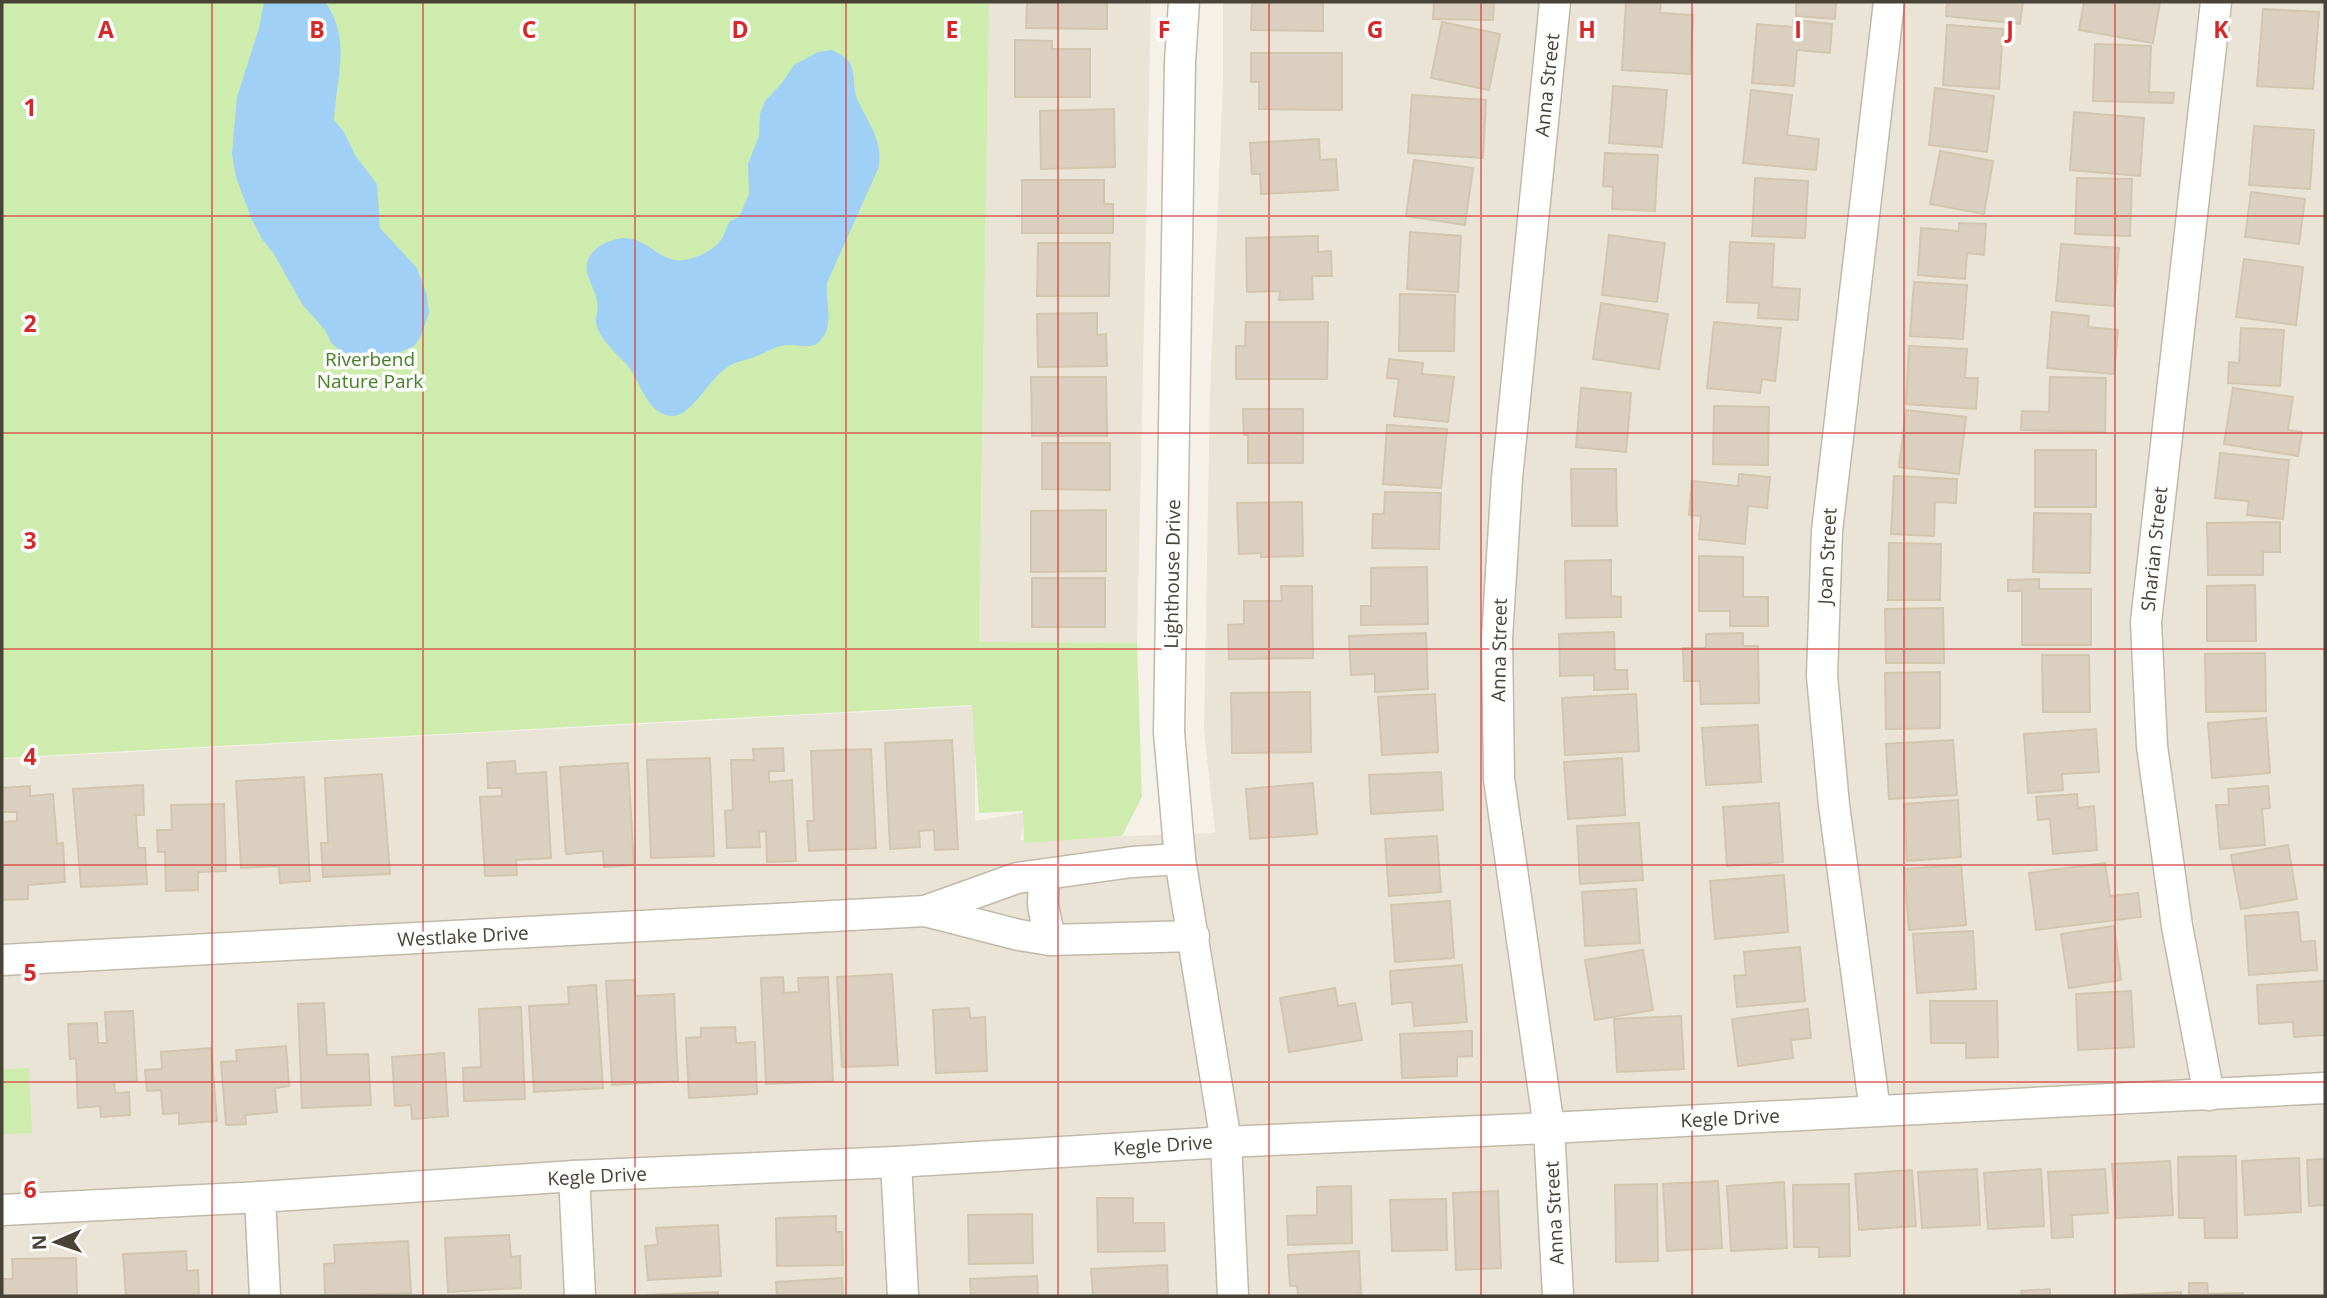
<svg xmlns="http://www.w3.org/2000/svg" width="2327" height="1298" font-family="'Open Sans',sans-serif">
  <rect width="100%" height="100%" fill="#f5f1e8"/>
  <g fill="#e9e4d5">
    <path d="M989 2H1151L1137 643 979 642Z"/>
    <path d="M1223 2H2325V1296H2V759L975 706V821L1026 812 1020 840 1215 833 1204 730 1210 392 1223 82Z"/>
  </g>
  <g fill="#ceecad">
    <path d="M2 2H989L979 642 1137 643 1142 797 1122 836 1024 843 1023 811 979 813 972 705 2 758Z"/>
    <path d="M29 1068 32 1133 2 1134V1069Z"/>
  </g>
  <g fill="#a0d0f6">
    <path d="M264 2H325C352 38 336 79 334 120L344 132 355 155 377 184 380 228 417 268 427 296 429 313 420 338 414 346 374 364 363 362 346 355 332 344 325 330 302 304 274 254 262 239 252 220 236 177 232 154 237 97 259 28Z"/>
    <path d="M832 50C838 53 846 57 850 63 855 72 853 86 856 96 866 121 885 141 878 169L827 283C825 307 837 328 815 345 806 347 798 345 789 345 777 345 769 351 759 355 747 361 736 360 725 369 706 382 689 423 666 415 645 408 640 381 628 366 617 353 600 341 596 323 595 317 599 309 597 302 596 292 589 282 587 272 583 251 608 238 626 238 648 239 662 264 684 260 697 258 713 251 721 240 725 234 726 227 730 221L739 217 749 194 748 164 759 136 760 114 765 101 782 83 794 65 818 52Z"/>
  </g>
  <g fill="#dbd0bf" stroke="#d3c6af" stroke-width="2">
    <path d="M1027 2H1107V29L1026 28Z"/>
    <path d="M1252 2H1323V31L1251 30Z"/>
    <path d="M1434 2H1494L1493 20 1433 19Z"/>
    <path d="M1626 2 1661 3 1660 13 1693 15 1690 74 1622 70Z"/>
    <path d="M1792 2H1836L1835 19 1796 16V2Z"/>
    <path d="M1947 2H2023L2020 24 1946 16Z"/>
    <path d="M2084 2H2160L2153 43 2079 30Z"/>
    <path d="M2263 9 2319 12 2313 89 2257 86Z"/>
    <path d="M1793 20 1832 24 1830 53 1797 50 1794 86 1752 83 1757 24 1793 27Z"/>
    <path d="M1442 22 1500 34 1489 90 1431 78Z"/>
    <path d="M1947 25 2003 29 1999 89 1943 85Z"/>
    <path d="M1015 40 1052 41V49H1090V97H1015Z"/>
    <path d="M2095 44 2151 46 2149 92 2174 93 2173 103 2093 101Z"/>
    <path d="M1251 53H1342V110L1259 109V82H1251Z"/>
    <path d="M1613 86 1667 90 1662 147 1609 143Z"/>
    <path d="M1935 88 1994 96 1987 152 1929 145Z"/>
    <path d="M1751 90 1792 95 1787 135 1819 139 1816 170 1743 163Z"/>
    <path d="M1412 95 1486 100 1483 158 1408 153Z"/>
    <path d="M1114 109 1115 167 1041 169 1040 111Z"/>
    <path d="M2074 112 2144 118 2140 176 2070 170Z"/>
    <path d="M2254 126 2314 130 2310 189 2249 185Z"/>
    <path d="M1319 139 1320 160 1336 159 1338 190 1261 194 1260 174H1252L1250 143Z"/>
    <path d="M1940 151 1993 161 1984 214 1930 204Z"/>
    <path d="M1605 153 1658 155 1655 211 1612 209 1613 187 1603 186Z"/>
    <path d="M1414 160 1473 168 1465 225 1406 216Z"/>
    <path d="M1755 178 1808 181 1805 238 1752 236Z"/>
    <path d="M2077 178 2132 179 2130 236 2075 234Z"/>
    <path d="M1022 180H1104V204H1113V233H1022Z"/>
    <path d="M2251 192 2305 199 2299 244 2245 237Z"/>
    <path d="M1959 223 1986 224 1984 255 1967 253 1965 279 1918 275 1921 228 1959 231Z"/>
    <path d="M1410 232 1461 236 1458 292 1407 289Z"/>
    <path d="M1609 235 1665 243 1657 302 1602 295Z"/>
    <path d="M1318 236V252L1331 251 1332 276H1312L1313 299 1279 300 1280 291 1247 292 1246 238Z"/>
    <path d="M1730 242 1774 244 1772 287 1800 289 1798 320 1758 318 1759 303 1727 302Z"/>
    <path d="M1038 243H1110L1109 296H1037Z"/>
    <path d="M2061 244 2119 248 2114 306 2056 301Z"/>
    <path d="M2244 259 2303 267 2296 325 2236 317Z"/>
    <path d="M1914 282 1967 285 1963 339 1910 336Z"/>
    <path d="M1400 294 1455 295 1454 351H1399Z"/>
    <path d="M1601 303 1668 314 1659 369 1593 359Z"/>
    <path d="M2052 312 2089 316 2088 327 2118 330 2114 374 2047 368Z"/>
    <path d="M1097 313V335L1106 334 1107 366 1038 367 1037 314Z"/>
    <path d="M1246 322H1328L1327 379H1236V346H1245Z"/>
    <path d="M1714 322 1781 328 1775 381 1762 379 1760 393 1707 388Z"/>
    <path d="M2241 328 2284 330 2280 386 2228 383 2229 362 2239 363Z"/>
    <path d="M1909 346 1967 349 1965 378H1978L1976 409 1906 404Z"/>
    <path d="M1389 359 1423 363 1422 374 1454 377 1448 422 1394 416 1399 379 1387 378Z"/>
    <path d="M1031 377H1106L1107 436H1032Z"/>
    <path d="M2050 377 2106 378 2105 432 2021 430 2022 411 2049 412Z"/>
    <path d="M1581 388 1631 393 1626 452 1576 447Z"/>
    <path d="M2233 388 2293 397 2288 430 2302 432 2298 456 2224 444Z"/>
    <path d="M1714 406 1769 407 1768 465 1713 464Z"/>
    <path d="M1243 409H1303V463H1248V435H1244Z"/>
    <path d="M1906 410 1966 417 1959 474 1899 467Z"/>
    <path d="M1387 425 1447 429 1441 488 1383 484Z"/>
    <path d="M1042 443H1110V490L1042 489Z"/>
    <rect x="2035" y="450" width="61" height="57"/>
    <path d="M2220 453 2289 460 2283 519 2247 515 2249 501 2215 498Z"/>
    <path d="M1571 469H1616L1617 526H1572Z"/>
    <path d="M1739 474 1770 477 1767 508 1748 506 1745 544 1699 539 1701 516 1689 515 1692 481 1738 486Z"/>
    <path d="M1894 476 1957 479 1956 503 1935 502 1934 536 1891 534Z"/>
    <path d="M1385 492 1441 493 1439 549 1372 548 1373 514H1384Z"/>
    <path d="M1302 502 1303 556 1261 557V553L1239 554 1237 503Z"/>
    <path d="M1106 510V571L1031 572V511Z"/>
    <path d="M2034 513 2091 514 2090 573 2033 572Z"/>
    <path d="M2280 522V552H2263V575H2208L2207 523Z"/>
    <path d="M1889 543 1941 544 1940 600H1888Z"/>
    <path d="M1699 556 1743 557V597H1768V626H1730V611H1699Z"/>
    <path d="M1611 560V596L1621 597V617L1566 618 1565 561Z"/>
    <path d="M1427 567 1428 624 1361 625V606H1371V568Z"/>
    <rect x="1032" y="578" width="73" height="49"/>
    <path d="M2039 579V589H2091V645H2022V591H2008V580Z"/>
    <path d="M2255 585 2256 641H2207V586Z"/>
    <path d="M1281 586H1312L1313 658 1229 659 1228 625 1244 624V601H1282Z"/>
    <path d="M1943 608 1944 663H1886L1885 609Z"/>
    <path d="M1614 632 1615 670H1627L1628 689 1594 690V675L1560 676 1559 634Z"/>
    <path d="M1426 633 1428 689 1375 692V674L1351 675 1349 636Z"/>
    <path d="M1743 633V646H1758L1759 703 1701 704 1700 681H1684L1683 648H1706V634Z"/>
    <path d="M2265 653 2266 711 2206 712 2205 654Z"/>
    <path d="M2042 655H2089L2090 712H2043Z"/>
    <path d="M1940 672V728L1886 729 1885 673Z"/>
    <path d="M1310 692 1311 752 1232 753 1231 693Z"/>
    <path d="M1435 694 1438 752 1382 755 1378 697Z"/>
    <path d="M1636 694 1639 751 1565 755 1562 698Z"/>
    <path d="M2266 718 2270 773 2212 778 2208 723Z"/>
    <path d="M1758 725 1761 782 1706 785 1702 728Z"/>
    <path d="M2096 729 2099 772 2062 774 2063 790 2028 793 2024 734Z"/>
    <path d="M952 740 958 849 935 850 934 830 919 831 920 847 890 849 885 743Z"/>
    <path d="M1953 740 1957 795 1889 799 1886 744Z"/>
    <path d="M783 748 784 771H769V782L792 780 796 861 767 862 766 831 759 832 760 847 727 848 725 811 733 810 731 760H754L753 749Z"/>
    <path d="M871 749 876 848 809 851 807 821H814L811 751Z"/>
    <path d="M710 758 714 856 651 858 647 760Z"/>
    <path d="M1622 758 1625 815 1568 819 1564 762Z"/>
    <path d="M515 761 516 774 546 772 551 858 516 860 517 875 485 876 480 797 502 796V788H488L487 763Z"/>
    <path d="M628 763 634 865 604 867 603 851 566 854 560 767Z"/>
    <path d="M1441 772 1443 810 1371 814 1369 775Z"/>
    <path d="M382 774 390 874 323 877 321 843H328L325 778Z"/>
    <path d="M304 777 310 881 280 883 279 866 241 868 236 781Z"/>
    <path d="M1313 783 1317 834 1250 839 1246 789Z"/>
    <path d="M143 785 144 815H136L138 848H145L147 884 81 887 73 789Z"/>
    <path d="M30 786V796L53 794 57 844 63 843 65 882 28 885V899L2 900V822L17 821V812H2V788Z"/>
    <path d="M2268 786 2270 808 2262 809 2265 845 2220 849 2216 805H2229L2228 789Z"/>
    <path d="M2077 794 2078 808 2094 806 2097 850 2053 854 2050 819 2038 820 2036 797Z"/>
    <path d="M1958 800 1961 857 1907 861 1904 804Z"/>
    <path d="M1779 803 1783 862 1727 866 1723 807Z"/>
    <path d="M224 804 226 871 198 872V890L166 891 165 852H158L157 830H172L171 805Z"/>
    <path d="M1639 823 1643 880 1580 884 1577 826Z"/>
    <path d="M1437 836 1441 892 1389 896 1385 839Z"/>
    <path d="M2288 845 2297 899 2241 909 2231 855Z"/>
    <path d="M2105 863 2110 896 2138 893 2141 917 2036 930 2029 873Z"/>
    <path d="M1961 865 1966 925 1909 930 1904 869Z"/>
    <path d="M1784 875 1788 932 1715 939 1710 881Z"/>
    <path d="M1636 889 1640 943 1585 946 1582 892Z"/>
    <path d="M1450 901 1454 958 1395 962 1391 905Z"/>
    <path d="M2298 912 2301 942 2315 941 2317 970 2249 975 2245 916Z"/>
    <path d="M2114 926 2121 980 2069 988 2061 934Z"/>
    <path d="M1973 931 1976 989 1917 993 1913 934Z"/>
    <path d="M1800 947 1805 1001 1737 1007 1734 976 1746 975 1744 952Z"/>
    <path d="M1643 950 1653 1010 1595 1020 1585 960Z"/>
    <path d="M1462 965 1467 1022 1414 1026 1412 1002 1392 1004 1390 971Z"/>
    <path d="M892 974 898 1065 842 1067 837 977Z"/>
    <path d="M783 977 784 993 799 992 798 978 828 977 833 1081 766 1084 761 978Z"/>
    <path d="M635 980V996L674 994 678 1081 612 1085 606 981Z"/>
    <path d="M2325 981V1035L2294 1037 2293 1022 2259 1024 2257 985Z"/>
    <path d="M596 985 603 1088 534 1092 529 1006 569 1004 568 987Z"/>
    <path d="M1335 988 1338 1006 1355 1003 1362 1040 1289 1052 1280 998Z"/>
    <path d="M2131 991 2134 1047 2078 1050 2076 994Z"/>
    <path d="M1930 1001H1997L1998 1057 1966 1058V1043H1931Z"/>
    <path d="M324 1003 327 1055 368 1054 371 1105 302 1108 298 1004Z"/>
    <path d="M521 1007 525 1099 464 1101 463 1068 481 1067 479 1009Z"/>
    <path d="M969 1008 970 1018 985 1017 987 1071 936 1073 933 1010Z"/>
    <path d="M1808 1009 1811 1038 1791 1040 1793 1058 1738 1066 1732 1019Z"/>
    <path d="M133 1011 137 1081 114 1082 115 1093 129 1092 130 1115 101 1117 100 1106 78 1108 76 1058 70 1059 68 1024 97 1023 98 1043H107L105 1012Z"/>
    <path d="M1681 1016 1684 1069 1617 1072 1614 1019Z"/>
    <path d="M735 1027 736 1043 755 1042 757 1094 689 1098 686 1038 701 1037V1028Z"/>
    <path d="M1472 1031V1056L1457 1057V1076L1402 1078 1400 1034Z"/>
    <path d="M286 1046 289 1086 275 1088 277 1112 245 1115 246 1124 226 1125 221 1062 237 1061 236 1050Z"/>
    <path d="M211 1048 217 1121 179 1124V1113L163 1114 161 1090 147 1091 145 1070 162 1069 161 1052Z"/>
    <path d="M444 1053 448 1116 412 1119 411 1105 395 1106 392 1057Z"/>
    <path d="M2236 1156 2237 1238H2205L2204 1218H2179L2178 1157Z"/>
    <path d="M2299 1158 2301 1212 2245 1215 2242 1161Z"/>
    <path d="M2325 1159V1205L2309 1206 2307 1160Z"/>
    <path d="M2170 1161 2173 1215 2116 1218 2112 1164Z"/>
    <path d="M1977 1169 1980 1225 1922 1228 1918 1172Z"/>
    <path d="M2041 1169 2044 1226 1988 1229 1984 1173Z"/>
    <path d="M2105 1169 2108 1213 2072 1215 2073 1237 2052 1238 2048 1172Z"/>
    <path d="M1912 1170 1916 1226 1859 1230 1855 1174Z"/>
    <path d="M1718 1181 1722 1248 1667 1251 1663 1184Z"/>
    <path d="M1784 1182 1787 1248 1731 1251 1727 1186Z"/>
    <path d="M1657 1184 1658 1261 1616 1262 1615 1185Z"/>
    <path d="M1849 1184 1850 1256 1819 1257V1247H1794L1793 1185Z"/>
    <path d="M1351 1186 1352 1243 1288 1245 1287 1216 1317 1215V1187Z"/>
    <path d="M1498 1191 1501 1268 1456 1270 1453 1193Z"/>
    <path d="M1097 1198H1133V1223H1164L1165 1251 1098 1252Z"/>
    <path d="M1446 1199 1447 1250 1392 1251 1390 1200Z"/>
    <path d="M1032 1214 1033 1263 969 1264 968 1215Z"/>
    <path d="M836 1216V1232H842L843 1265 777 1266 776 1218Z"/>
    <path d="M718 1225 721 1276 648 1280 645 1246 658 1245 656 1228Z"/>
    <path d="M509 1235 511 1257 520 1256 521 1288 448 1292 445 1238Z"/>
    <path d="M408 1241 411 1293 325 1296 324 1264 335 1263 334 1245Z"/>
    <path d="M186 1251 187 1271 198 1270 199 1296H126L123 1254Z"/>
    <path d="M1359 1251 1361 1296H1298L1297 1286H1290L1288 1255Z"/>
    <path d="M76 1258 77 1296H3V1279H13L12 1259Z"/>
    <path d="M1167 1265 1168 1296H1093L1091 1269Z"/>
    <path d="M1037 1276 1038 1296H971L970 1279Z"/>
    <path d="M842 1278 843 1296H777L776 1282Z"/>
    <path d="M2189 1283H2207L2208 1294 2243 1293V1296H2189Z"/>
    <path d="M2050 1289V1296H2022L2021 1291Z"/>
    <path d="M718 1292V1296H647V1295Z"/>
    <path d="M2181 1292V1296H2124V1295Z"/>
  </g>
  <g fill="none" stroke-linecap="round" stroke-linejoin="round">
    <defs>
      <g id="minor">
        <path d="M1184 2 1180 62 1169 732 1180 859 1226 1142 1233 1296"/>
        <path d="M1555 2 1507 478 1497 638 1499 779 1549 1128 1558 1296"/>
        <path d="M1044 875 1043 905 1050 940"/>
        <path d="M925 911 1019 935 1050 940 1194 936"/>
        <path d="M2 960 925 911 1017 878 1132 862 1180 859"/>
        <path d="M2209 1095 2177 926 2152 746 2146 622 2216 2"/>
        <path d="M1875 1111 1834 805 1822 676 1827 531 1889 2"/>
        <path d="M896 1162 903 1296"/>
        <path d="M574 1176 580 1296"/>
        <path d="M260 1197 265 1296"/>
        <path d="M2 1210 260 1197 574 1176 896 1162 1226 1142 1549 1128 2325 1088"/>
      </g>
    </defs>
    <use href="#minor" stroke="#c1baa9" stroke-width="33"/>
    <use href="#minor" stroke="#fff" stroke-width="30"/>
  </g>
  <path fill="none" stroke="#d62828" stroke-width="2" stroke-opacity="0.55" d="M212 2V1296M423 2V1296M635 2V1296M846 2V1296M1058 2V1296M1269 2V1296M1481 2V1296M1692 2V1296M1904 2V1296M2115 2V1296M2 216H2325M2 433H2325M2 649H2325M2 865H2325M2 1082H2325"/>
  <g text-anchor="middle" stroke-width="7" stroke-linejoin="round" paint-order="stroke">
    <g font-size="19" fill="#494236" stroke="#fff">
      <text transform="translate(1547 85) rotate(-84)" y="7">Anna Street</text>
      <text transform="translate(2154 549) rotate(-84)" y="7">Sharian Street</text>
      <text transform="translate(1827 556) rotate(-87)" y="7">Joan Street</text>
      <text transform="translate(1172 574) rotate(-89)" y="7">Lighthouse Drive</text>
      <text transform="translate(1499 650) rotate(-89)" y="7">Anna Street</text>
      <text transform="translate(463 936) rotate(-3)" y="7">Westlake Drive</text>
      <text transform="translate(1730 1118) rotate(-3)" y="7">Kegle Drive</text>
      <text transform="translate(1163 1145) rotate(-4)" y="7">Kegle Drive</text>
      <text transform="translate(597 1176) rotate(-3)" y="7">Kegle Drive</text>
      <text transform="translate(1554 1213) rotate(-93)" y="7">Anna Street</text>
    </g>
    <g font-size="19" fill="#448024" stroke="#fff">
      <text x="370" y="366">Riverbend<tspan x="370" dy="22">Nature Park</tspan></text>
    </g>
  </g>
  <g font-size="23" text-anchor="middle" font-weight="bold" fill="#d62828" stroke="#fff" stroke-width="7" stroke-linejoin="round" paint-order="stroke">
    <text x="106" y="38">A</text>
    <text x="317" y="38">B</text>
    <text x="529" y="38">C</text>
    <text x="740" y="38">D</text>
    <text x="952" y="38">E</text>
    <text x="1164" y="38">F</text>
    <text x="1375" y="38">G</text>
    <text x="1587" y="38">H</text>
    <text x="1798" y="38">I</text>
    <text x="2010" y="38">J</text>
    <text x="2221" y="38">K</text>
    <text x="30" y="116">1</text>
    <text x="30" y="332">2</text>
    <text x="30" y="549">3</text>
    <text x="30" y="765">4</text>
    <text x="30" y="981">5</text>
    <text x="30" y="1198">6</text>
  </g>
  <rect width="2327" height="1298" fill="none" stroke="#494236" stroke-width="7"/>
  <g transform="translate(56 1242) rotate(268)" stroke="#ffffff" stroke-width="5" paint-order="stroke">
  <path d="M0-5L12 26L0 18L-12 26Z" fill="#494236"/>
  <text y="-10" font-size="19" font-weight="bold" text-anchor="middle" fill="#494236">N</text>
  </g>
</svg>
